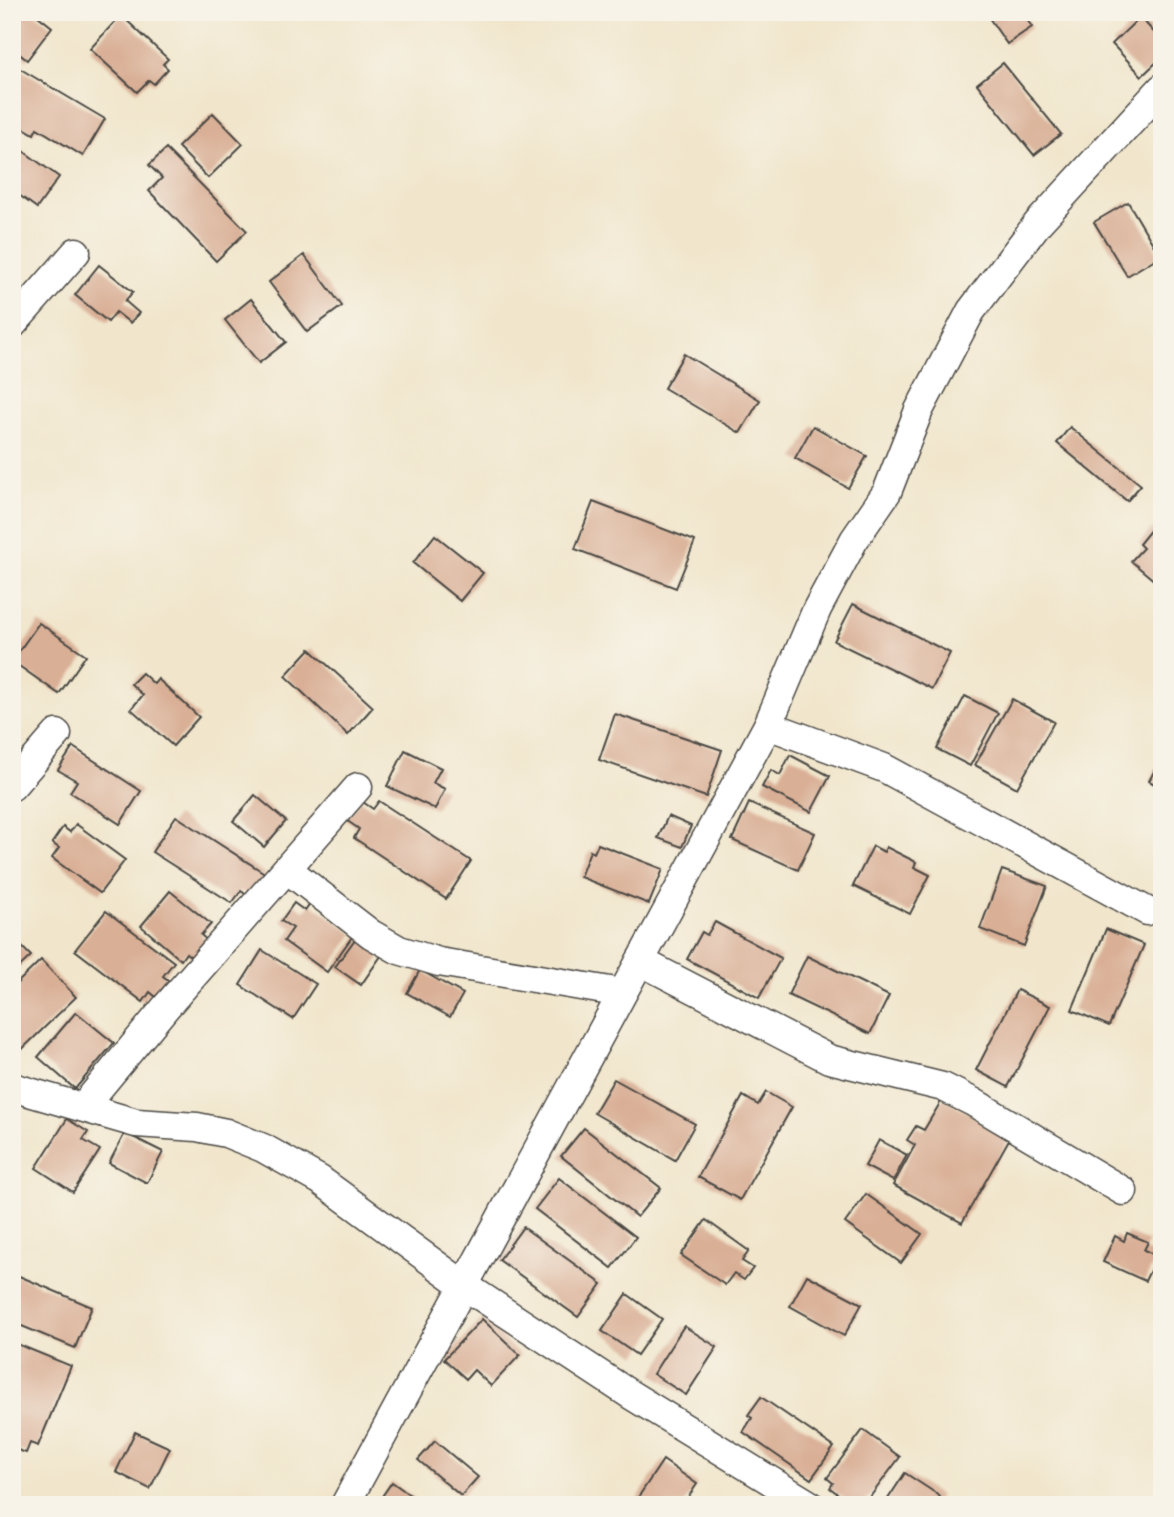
<svg xmlns="http://www.w3.org/2000/svg" width="1174" height="1517" font-family="Itim,sans-serif">
  <rect width="100%" height="100%" fill="#f7f3e8"/>
  <filter id="ink" filterUnits="userSpaceOnUse"><feTurbulence type="fractalNoise" baseFrequency=".0143" numOctaves="2"/><feDisplacementMap in="SourceGraphic" scale="14" xChannelSelector="R" yChannelSelector="G"/><feConvolveMatrix kernelMatrix="1 2 1 2 8 2 1 2 1" color-interpolation-filters="sRGB"/></filter>
  <filter id="wash" filterUnits="userSpaceOnUse"><feTurbulence type="fractalNoise" baseFrequency=".00686" numOctaves="4" result="noise"/><feDisplacementMap in="SourceGraphic" scale="28" xChannelSelector="R" yChannelSelector="G"/><feGaussianBlur stdDeviation="1.57" result="paint"/><feColorMatrix in="noise" values="0 0 0 0 0 0 0 0 0 0 0 0 0 0 0 0 0 1.4 0 .05"/><feComposite in="paint" operator="in"/></filter>
  <g filter="url(#wash)">
    <rect width="100%" height="100%" fill="#f1e6cc"/>
    <g id="blocks">
      <g fill="#d9af95">
        <path d="M12 12H33L52 27 27 60 12 48Z"/>
        <path d="M985 12H1022L1032 27 1007 44Z"/>
        <path d="M121 15 168 59 163 64 168 69 154 84 149 80 137 92 90 49Z"/>
        <path d="M1140 17 1162 41V57L1142 76 1112 44Z"/>
        <path d="M1003 63 1061 134 1034 155 977 84Z"/>
        <path d="M12 64 105 119 83 156 37 128 34 134 12 121Z"/>
        <path d="M213 113 243 144 208 178 178 147Z"/>
        <path d="M12 143 59 177 37 208 12 190Z"/>
        <path d="M166 149 247 231 216 261 149 191 162 178 149 165Z"/>
        <path d="M1128 202 1160 256 1127 276 1094 222Z"/>
        <path d="M304 255 342 306 307 332 269 282Z"/>
        <path d="M99 265 133 292 125 301 139 313 130 323 116 312 108 322 75 295Z"/>
        <path d="M251 299 286 342 259 363 225 320Z"/>
        <path d="M684 354 760 400 740 433 664 388Z"/>
        <path d="M813 426 867 456 848 488 795 458Z"/>
        <path d="M1070 427 1141 485 1127 501 1057 443Z"/>
        <path d="M593 502 695 541 676 588 575 549Z"/>
        <path d="M1152 528 1162 536V587L1131 561 1143 548 1139 544Z"/>
        <path d="M435 535 483 573 460 601 413 563Z"/>
        <path d="M853 604 950 653 932 689 834 641Z"/>
        <path d="M39 623 86 655 59 694 12 661Z"/>
        <path d="M310 649 373 707 348 735 285 676Z"/>
        <path d="M142 673 154 684 158 679 199 717 173 746 131 709 143 695 131 684Z"/>
        <path d="M965 696 998 713 970 766 937 749Z"/>
        <path d="M1012 699 1054 722 1017 788 975 765Z"/>
        <path d="M615 714 722 750 706 797 599 760Z"/>
        <path d="M73 747 141 791 120 824 70 792 77 781 58 770Z"/>
        <path d="M405 750 441 768 433 783 445 789 435 809 387 786Z"/>
        <path d="M790 755 830 776 811 812 762 787 771 770 780 775Z"/>
        <path d="M1162 756V788L1149 781Z"/>
        <path d="M255 795 286 821 264 847 233 821Z"/>
        <path d="M360 800 373 809 379 801 471 861 446 899 354 838 359 829 346 820Z"/>
        <path d="M749 803 815 833 798 870 732 840Z"/>
        <path d="M176 816 266 874 250 897 241 891 232 903 152 852Z"/>
        <path d="M668 816 691 826 682 847 658 838Z"/>
        <path d="M76 824 125 860 100 893 52 858 59 848 52 843 63 827 70 832Z"/>
        <path d="M598 844 663 869 649 904 580 877 590 851 594 853Z"/>
        <path d="M873 846 884 852 886 847 916 862 914 867 930 875 910 914 853 886Z"/>
        <path d="M1002 870 1047 886 1024 946 980 929Z"/>
        <path d="M170 891 211 924 201 935 210 943 195 960 186 953 181 960 141 926Z"/>
        <path d="M294 903 305 911 311 903 354 934 327 972 284 941 293 928 281 921Z"/>
        <path d="M106 911 174 962 163 976 169 981 156 997 150 992 143 1002 75 950Z"/>
        <path d="M715 922 781 958 759 998 687 959 702 932 707 935Z"/>
        <path d="M1106 929 1144 945 1109 1026 1072 1010Z"/>
        <path d="M358 935 383 953 361 985 335 967Z"/>
        <path d="M12 937 31 956 12 974Z"/>
        <path d="M262 950 316 984 293 1019 240 985Z"/>
        <path d="M807 956 889 996 870 1034 788 995Z"/>
        <path d="M41 960 76 997 15 1056 12 1053V988Z"/>
        <path d="M420 970 463 994 450 1017 407 993Z"/>
        <path d="M1017 990 1050 1006 1008 1087 976 1070Z"/>
        <path d="M76 1012 114 1043 75 1089 38 1057Z"/>
        <path d="M614 1079 695 1124 675 1160 594 1113Z"/>
        <path d="M766 1092 792 1107 740 1200 698 1177 743 1096 758 1105Z"/>
        <path d="M943 1098 1011 1136 962 1223 893 1185 915 1145 907 1140 916 1126 924 1130Z"/>
        <path d="M67 1119 88 1132 83 1140 100 1150 73 1192 36 1168Z"/>
        <path d="M584 1128 661 1188 637 1217 561 1156Z"/>
        <path d="M125 1133 163 1152 147 1183 109 1163Z"/>
        <path d="M879 1140 907 1155 893 1181 865 1166Z"/>
        <path d="M559 1178 636 1237 612 1268 535 1209Z"/>
        <path d="M866 1194 922 1234 901 1263 845 1223Z"/>
        <path d="M706 1220 749 1251 742 1261 753 1268 744 1280 734 1273 725 1285 681 1255Z"/>
        <path d="M523 1227 602 1284 578 1317 499 1260Z"/>
        <path d="M1127 1233 1148 1242 1144 1250 1157 1256 1145 1281 1103 1262 1115 1236 1124 1241Z"/>
        <path d="M12 1273 92 1307 75 1348 12 1322Z"/>
        <path d="M807 1275 862 1304 844 1336 790 1306Z"/>
        <path d="M627 1294 662 1319 637 1355 602 1331Z"/>
        <path d="M482 1319 520 1355 491 1386 474 1370 466 1379 444 1359Z"/>
        <path d="M684 1326 717 1347 686 1395 653 1374Z"/>
        <path d="M17 1344 71 1366 38 1446 30 1443 26 1453 12 1448V1355Z"/>
        <path d="M761 1397 834 1447 811 1479 743 1432 752 1418 748 1415Z"/>
        <path d="M863 1430 900 1457 864 1505 858 1502 853 1505 830 1488 833 1483 827 1478Z"/>
        <path d="M135 1432 170 1448 150 1489 116 1472Z"/>
        <path d="M435 1441 478 1477 461 1496 418 1460Z"/>
        <path d="M663 1460 697 1484 683 1505H633Z"/>
        <path d="M905 1473 940 1496 934 1505H884Z"/>
        <path d="M392 1482 424 1505H376Z"/>
      </g>
    </g>
  </g>
  <g filter="url(#ink)">
    <use href="#blocks" fill-opacity="0" stroke="#494743" stroke-width="2"/>
    <g fill="none" stroke-linecap="round" stroke-linejoin="round">
      <defs>
        <g id="minor">
          <path d="M12 325 76 252"/>
          <path d="M768 725 884 768 1147 911"/>
          <path d="M12 786 57 734"/>
          <path d="M287 869 371 934 399 950 439 962 622 993"/>
          <path d="M640 961 829 1059 943 1087 973 1102 1123 1191"/>
          <path d="M12 1087 136 1123 197 1127 226 1133 263 1148 320 1180 465 1286 631 1395 810 1505"/>
          <path d="M83 1107 165 1008 358 787"/>
          <path d="M345 1505 768 725 817 609 854 540 887 492 919 410 971 311 1038 223 1162 88"/>
        </g>
      </defs>
      <use href="#minor" stroke="#494743" stroke-width="31"/>
      <use href="#minor" stroke="#fff" stroke-width="28"/>
    </g>
  </g>
  <rect width="1174" height="1517" fill="none" stroke="#f7f3e8" stroke-width="42"/>
</svg>
